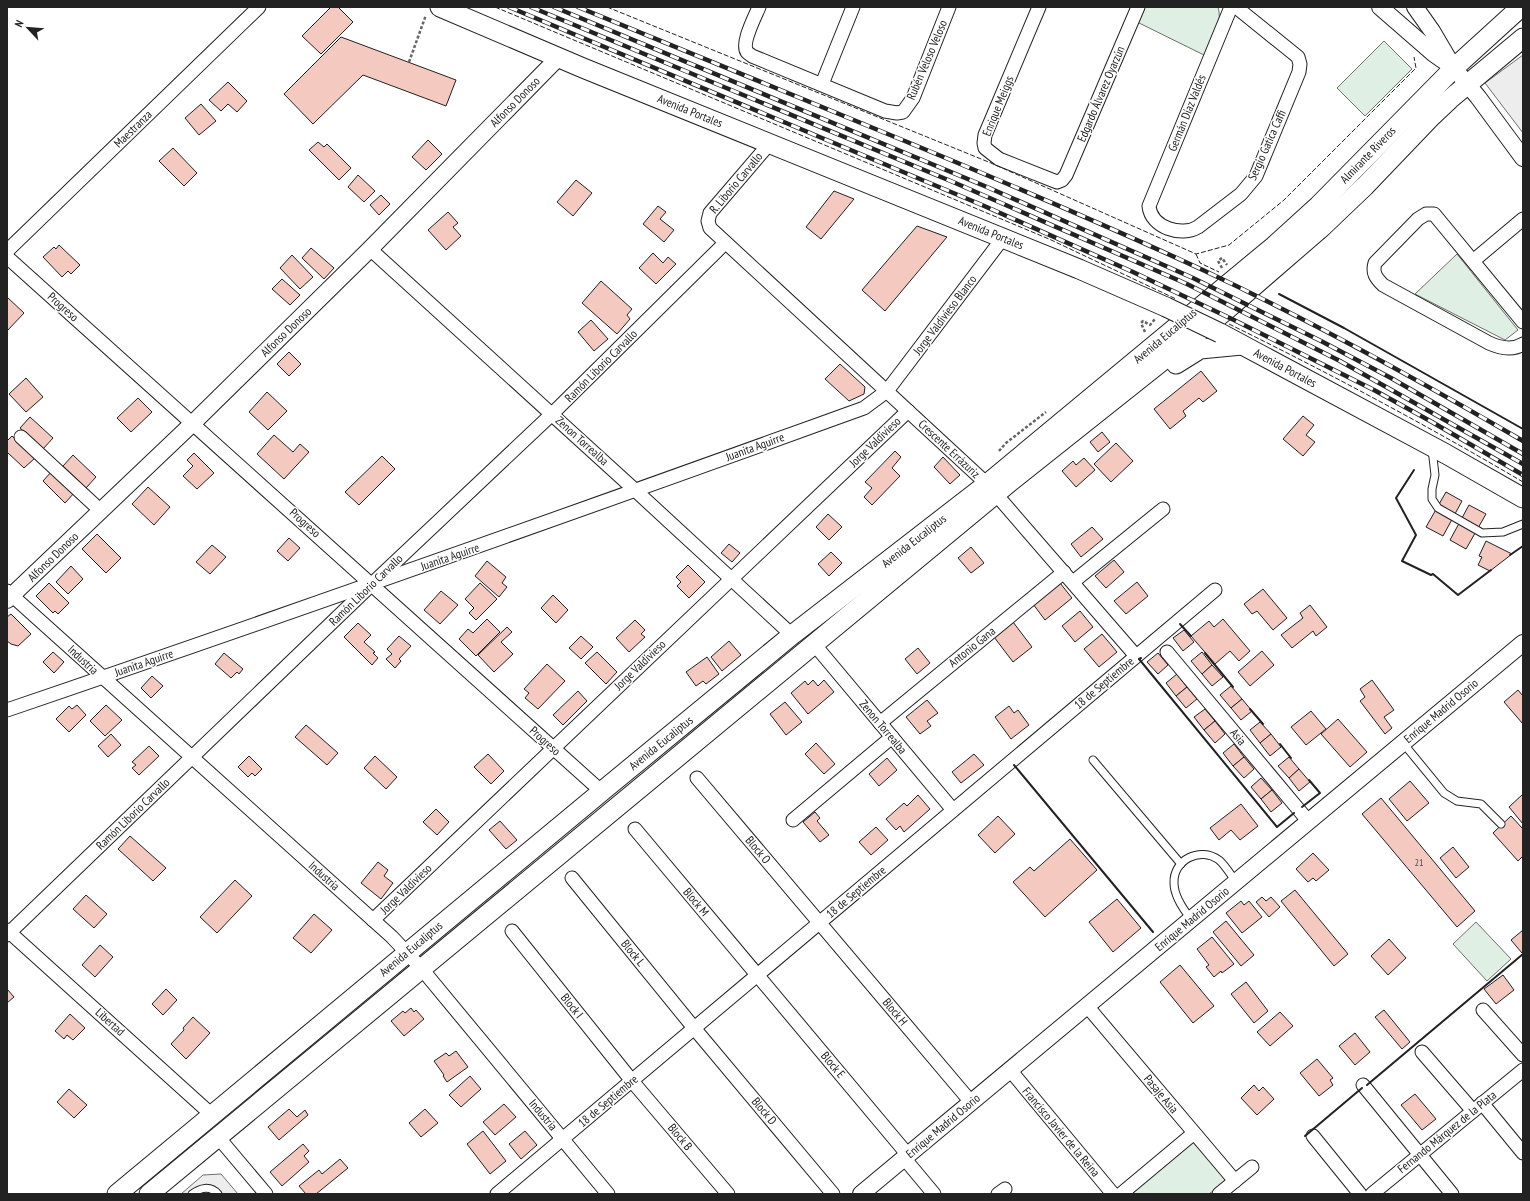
<svg xmlns="http://www.w3.org/2000/svg" width="1530" height="1201" font-family="'PT Sans Narrow',sans-serif">
  <rect width="100%" height="100%" fill="#fff"/>
  <g fill="#e0efe3" stroke="#6f6f6f">
    <path d="M1141 7H1218C1223 23 1212 41 1206 56L1135 21Z"/>
    <path d="M1384 41 1412 69 1365 116 1337 88Z"/>
    <path d="M1457 254 1518 330 1505 340 1415 294Z"/>
    <path d="M1476 922 1511 959 1487 981 1453 944Z"/>
    <path d="M1194 1139 1227 1180 1209 1194H1128Z"/>
  </g>
  <g fill="#ededed" stroke="#6f6f6f">
    <path d="M1523 55V133L1485 83Z"/>
    <path d="M221 1174 238 1194H181L203 1175Z"/>
  </g>
  <g fill="#f3c9c0" stroke="#222">
    <path d="M331 7H338L353 22 321 54 302 36Z"/>
    <path d="M341 37 456 80 446 106 363 75 313 124 284 94Z"/>
    <path d="M228 82 247 101 237 112 228 104 221 111 209 100Z"/>
    <path d="M201 104 216 121 199 135 185 118Z"/>
    <path d="M428 140 442 154 426 170 412 157Z"/>
    <path d="M318 142 324 147 327 144 351 168 339 180 309 150Z"/>
    <path d="M173 148 197 173 184 186 159 161Z"/>
    <path d="M358 175 375 191 364 202 348 187Z"/>
    <path d="M576 180 592 193 573 216 557 202Z"/>
    <path d="M834 191 854 199 821 239 806 227Z"/>
    <path d="M381 195 390 204 379 215 370 205Z"/>
    <path d="M658 206 666 212 660 219 674 230 664 242 643 224Z"/>
    <path d="M448 212 458 223 453 227 461 236 446 250 428 230Z"/>
    <path d="M917 226 947 237 885 311 862 290Z"/>
    <path d="M59 245 80 265 71 274 68 271 62 277 43 257 54 247 56 249Z"/>
    <path d="M311 248 334 268 324 279 302 258Z"/>
    <path d="M653 253 663 263 668 257 676 264 656 284 639 268Z"/>
    <path d="M292 255 313 277 300 289 280 268Z"/>
    <path d="M282 279 300 295 290 305 272 289Z"/>
    <path d="M601 281 632 309 627 315 630 319 617 334 582 303Z"/>
    <path d="M7 297 24 313 7 331Z"/>
    <path d="M591 320 608 339 594 351 578 332Z"/>
    <path d="M289 352 301 364 289 376 277 364Z"/>
    <path d="M840 364 865 387 864 394 849 401 825 379Z"/>
    <path d="M1201 371 1217 391 1203 402 1199 398 1183 411 1186 416 1170 429 1154 409Z"/>
    <path d="M26 378 43 397 26 412 9 394Z"/>
    <path d="M267 392 287 411 268 430 249 412Z"/>
    <path d="M138 398 152 412 131 432 117 418Z"/>
    <path d="M1303 416 1314 425 1306 435 1315 442 1303 456 1283 439Z"/>
    <path d="M30 417 53 438 43 449 20 428Z"/>
    <path d="M1102 432 1110 442 1098 452 1090 442Z"/>
    <path d="M274 435 293 452 300 444 309 452 284 479 257 454Z"/>
    <path d="M12 436 35 458 24 468 7 452V441Z"/>
    <path d="M1116 443 1133 461 1111 482 1094 464Z"/>
    <path d="M895 451 901 457 892 468 900 476 872 505 864 497 872 488 865 482Z"/>
    <path d="M194 453 214 473 197 489 183 476 193 466 187 460Z"/>
    <path d="M73 455 96 477 86 488 63 466Z"/>
    <path d="M382 456 395 469 359 505 345 492Z"/>
    <path d="M943 457 960 475 950 484 934 467Z"/>
    <path d="M1084 458 1095 470 1076 487 1062 471 1073 461 1076 465Z"/>
    <path d="M52 471 75 492 65 503 43 481Z"/>
    <path d="M148 487 170 507 154 525 132 504Z"/>
    <path d="M1446 492 1462 501 1443 536 1426 527Z"/>
    <path d="M1469 505 1486 514 1466 549 1450 540Z"/>
    <path d="M828 514 842 527 829 540 816 527Z"/>
    <path d="M1092 527 1103 539 1081 557 1071 544Z"/>
    <path d="M97 534 121 558 106 573 82 549Z"/>
    <path d="M289 538 300 548 288 561 277 551Z"/>
    <path d="M1486 541 1512 554 1490 571 1478 565 1482 557 1479 556Z"/>
    <path d="M729 544 740 553 732 562 721 553Z"/>
    <path d="M212 545 226 557 210 574 196 562Z"/>
    <path d="M971 547 984 563 971 573 958 558Z"/>
    <path d="M831 552 842 563 829 576 818 564Z"/>
    <path d="M1114 560 1124 572 1106 588 1095 576Z"/>
    <path d="M487 561 506 577 502 583 507 587 499 597 475 576Z"/>
    <path d="M688 565 705 582 689 598 677 586 681 582 676 577Z"/>
    <path d="M71 566 83 579 68 594 56 582Z"/>
    <path d="M1137 582 1148 596 1126 614 1114 601Z"/>
    <path d="M49 583 69 603 58 614 55 611 53 613 36 596Z"/>
    <path d="M480 583 497 599 476 620 469 613 474 608 465 599Z"/>
    <path d="M1060 583 1072 598 1045 620 1033 604Z"/>
    <path d="M1263 589 1287 618 1273 630 1257 611 1252 614 1244 604Z"/>
    <path d="M441 591 458 605 440 624 424 610Z"/>
    <path d="M553 595 568 610 556 623 541 608Z"/>
    <path d="M1310 605 1327 627 1316 636 1313 631 1292 648 1281 635 1303 618 1300 613Z"/>
    <path d="M1080 611 1093 627 1075 642 1062 626Z"/>
    <path d="M11 614 31 634 18 646 11 644 7 641V617Z"/>
    <path d="M487 619 500 632 476 656 459 639 468 629 473 633Z"/>
    <path d="M1223 619 1250 651 1239 661 1230 651 1215 664 1191 636 1209 621 1214 627Z"/>
    <path d="M635 620 645 630 641 634 645 637 629 652 616 638Z"/>
    <path d="M1013 622 1032 647 1013 662 994 637Z"/>
    <path d="M358 623 371 635 364 642 375 652 373 653 378 658 372 665 344 637Z"/>
    <path d="M507 627 512 632 501 642 513 654 494 672 478 655Z"/>
    <path d="M1184 630 1194 642 1183 651 1173 638Z"/>
    <path d="M1102 634 1117 652 1099 667 1084 649Z"/>
    <path d="M399 636 411 646 399 659 401 661 395 668 386 659 392 654 387 649Z"/>
    <path d="M581 636 593 647 581 659 569 648Z"/>
    <path d="M729 641 741 655 722 671 711 657Z"/>
    <path d="M918 648 930 663 917 674 905 659Z"/>
    <path d="M1262 651 1274 665 1250 686 1238 672Z"/>
    <path d="M53 652 64 662 54 673 43 662Z"/>
    <path d="M597 652 617 672 606 684 585 663Z"/>
    <path d="M1202 652 1212 665 1202 674 1191 661Z"/>
    <path d="M224 653 243 669 239 674 237 672 231 678 215 664Z"/>
    <path d="M1158 653 1168 665 1158 674 1147 662Z"/>
    <path d="M707 657 719 674 706 684 703 681 696 686 686 672Z"/>
    <path d="M547 664 565 681 538 709 525 698 529 693 524 689Z"/>
    <path d="M1212 665 1223 677 1212 686 1202 674Z"/>
    <path d="M1177 674 1187 687 1176 696 1166 683Z"/>
    <path d="M152 676 163 686 151 698 141 688Z"/>
    <path d="M813 680 818 686 824 680 834 692 808 714 791 693 805 681 808 685Z"/>
    <path d="M1372 680 1394 710 1384 717 1392 728 1385 734 1360 701 1365 697 1360 689Z"/>
    <path d="M1231 686 1242 699 1231 708 1220 695Z"/>
    <path d="M1187 687 1197 699 1186 708 1176 696Z"/>
    <path d="M1518 690 1523 696V724L1504 702Z"/>
    <path d="M578 691 587 701 563 725 553 715Z"/>
    <path d="M1242 699 1252 711 1241 720 1231 708Z"/>
    <path d="M927 700 938 713 927 721 931 726 920 734 906 717Z"/>
    <path d="M785 702 802 722 786 735 770 714Z"/>
    <path d="M77 705 86 715 69 732 56 719 69 706 72 709Z"/>
    <path d="M106 705 122 720 105 736 90 721Z"/>
    <path d="M1009 706 1014 713 1018 710 1029 725 1011 739 995 717Z"/>
    <path d="M1205 709 1215 721 1204 730 1194 717Z"/>
    <path d="M1311 711 1326 729 1306 745 1291 727Z"/>
    <path d="M1338 719 1367 752 1350 767 1321 734Z"/>
    <path d="M1215 721 1225 734 1215 743 1204 730Z"/>
    <path d="M1260 722 1271 734 1260 743 1250 730Z"/>
    <path d="M306 725 338 753 327 765 295 737Z"/>
    <path d="M111 734 121 745 108 757 98 746Z"/>
    <path d="M1271 734 1281 747 1270 756 1260 743Z"/>
    <path d="M816 743 835 764 824 774 805 754Z"/>
    <path d="M1234 744 1244 757 1233 766 1223 753Z"/>
    <path d="M149 746 159 756 139 775 132 768 136 765 132 762Z"/>
    <path d="M488 754 504 771 491 784 474 767Z"/>
    <path d="M974 754 984 765 961 783 952 772Z"/>
    <path d="M249 756 262 769 255 776 252 773 248 777 238 767Z"/>
    <path d="M375 756 397 777 386 789 364 768Z"/>
    <path d="M1244 757 1254 769 1244 778 1233 766Z"/>
    <path d="M1289 757 1299 769 1289 778 1278 766Z"/>
    <path d="M887 758 897 770 879 786 869 774Z"/>
    <path d="M1299 769 1310 782 1299 791 1289 778Z"/>
    <path d="M1261 778 1272 790 1261 799 1251 787Z"/>
    <path d="M1410 781 1429 803 1407 821 1389 799Z"/>
    <path d="M1272 790 1282 803 1271 812 1261 799Z"/>
    <path d="M1523 794V824L1509 807Z"/>
    <path d="M918 795 930 809 904 832 900 826 896 830 886 819 904 803 907 806Z"/>
    <path d="M1381 798 1475 911 1457 927 1362 814Z"/>
    <path d="M1241 804 1258 826 1240 840 1231 830 1219 840 1210 828Z"/>
    <path d="M436 809 449 822 437 835 423 822Z"/>
    <path d="M815 812 820 818 817 821 829 835 820 842 803 822Z"/>
    <path d="M998 816 1015 834 995 853 978 835Z"/>
    <path d="M1511 816 1523 829V856L1518 861 1493 833Z"/>
    <path d="M500 821 517 840 506 849 489 830Z"/>
    <path d="M876 827 888 840 871 855 859 842Z"/>
    <path d="M130 836 166 868 153 881 118 849Z"/>
    <path d="M1070 839 1097 870 1045 917 1013 882 1030 867 1034 871Z"/>
    <path d="M1453 847 1469 867 1456 878 1440 858Z"/>
    <path d="M1313 853 1329 870 1316 881 1313 878 1308 882 1296 869Z"/>
    <path d="M378 862 388 870 384 876 393 883 381 899 361 883Z"/>
    <path d="M235 880 252 896 217 933 200 917Z"/>
    <path d="M1295 890 1348 954 1334 966 1281 901Z"/>
    <path d="M86 895 107 914 94 928 73 909Z"/>
    <path d="M1262 897 1266 901 1271 897 1280 907 1269 917 1256 902Z"/>
    <path d="M1117 899 1141 928 1113 952 1089 922Z"/>
    <path d="M1241 901 1244 905 1249 901 1262 917 1242 933 1226 913Z"/>
    <path d="M314 914 332 930 311 953 293 938Z"/>
    <path d="M1226 921 1254 955 1241 966 1213 932Z"/>
    <path d="M1523 930V952L1522 953 1511 940Z"/>
    <path d="M1212 937 1234 964 1222 973 1221 971 1214 977 1206 967 1209 965 1197 949Z"/>
    <path d="M1389 939 1406 958 1388 975 1371 956Z"/>
    <path d="M100 945 113 957 95 977 82 965Z"/>
    <path d="M1180 965 1214 1006 1193 1023 1160 982Z"/>
    <path d="M1503 975 1514 990 1496 1004 1484 989Z"/>
    <path d="M1246 982 1268 1011 1254 1023 1231 994Z"/>
    <path d="M7 989 14 997 7 1003Z"/>
    <path d="M166 989 177 1000 163 1015 152 1004Z"/>
    <path d="M411 1008 414 1012 416 1010 424 1019 404 1036 391 1021 403 1011 405 1013Z"/>
    <path d="M1384 1010 1410 1042 1402 1049 1375 1017Z"/>
    <path d="M1280 1012 1293 1026 1270 1046 1257 1032Z"/>
    <path d="M70 1014 85 1028 73 1040 67 1035 64 1039 55 1031Z"/>
    <path d="M193 1017 210 1033 186 1059 171 1044 184 1030 183 1028Z"/>
    <path d="M1355 1033 1370 1052 1355 1065 1339 1046Z"/>
    <path d="M456 1051 468 1067 447 1082 443 1076 444 1075 434 1061 446 1053 449 1056Z"/>
    <path d="M1317 1059 1333 1078 1330 1080 1333 1085 1319 1096 1300 1073Z"/>
    <path d="M470 1076 481 1089 461 1107 449 1095Z"/>
    <path d="M1254 1085 1259 1091 1263 1087 1274 1099 1257 1115 1241 1098Z"/>
    <path d="M69 1089 87 1105 74 1118 57 1102Z"/>
    <path d="M1415 1094 1436 1119 1422 1130 1401 1105Z"/>
    <path d="M504 1104 516 1117 495 1135 483 1122Z"/>
    <path d="M289 1109 297 1117 305 1110 308 1115 279 1140 268 1127Z"/>
    <path d="M425 1109 438 1123 421 1137 409 1123Z"/>
    <path d="M483 1131 506 1161 490 1174 467 1144Z"/>
    <path d="M525 1131 537 1145 521 1159 509 1144Z"/>
    <path d="M303 1144 309 1151 304 1156 309 1162 282 1186 270 1172Z"/>
    <path d="M340 1159 348 1168 316 1194H306L299 1186 319 1170 322 1174Z"/>
  </g>
  <g fill="none" stroke-linecap="round" stroke-linejoin="round">
    <defs>
      <g id="service">
        <path d="M1432 449 1435 475 1432 489V499L1438 508 1482 533 1503 532 1523 524"/>
        <path d="M1403 743 1444 793 1457 801 1481 804 1501 824"/>
        <path d="M1093 760 1181 864"/>
        <path d="M1191 919C1183 909 1174 896 1174 883 1173 860 1200 846 1219 860 1225 865 1231 875 1236 882"/>
        <path d="M192 1194C200 1188 210 1185 218 1194"/>
      </g>
      <g id="minor">
        <path d="M759 7C755 17 741 43 747 52 749 54 751 55 752 56L885 111 897 113 903 112 913 98 949 7"/>
        <path d="M1039 7 985 135 984 143 985 148 999 159 1057 182 1062 180 1066 175 1138 7"/>
        <path d="M1231 7 1149 206C1151 228 1182 237 1198 227L1241 194 1256 176 1299 72 1300 64 1298 57 1236 7"/>
        <path d="M822 84 853 7"/>
        <path d="M770 143 710 213 708 221 710 228 987 484 1136 656"/>
        <path d="M370 249 636 491 792 635"/>
        <path d="M7 251 259 7"/>
        <path d="M7 257 601 791"/>
        <path d="M1473 261 1523 219"/>
        <path d="M1523 322 1434 214H1426L1418 219 1375 263C1372 273 1376 278 1383 285L1489 343C1500 348 1512 351 1523 344"/>
        <path d="M21 437 101 511"/>
        <path d="M1073 582 1163 509"/>
        <path d="M7 591 392 937 421 968 608 1194"/>
        <path d="M814 644 953 810"/>
        <path d="M1167 652 1309 822"/>
        <path d="M7 710C294 612 579 511 864 408L887 391 1003 238"/>
        <path d="M880 723 1064 572"/>
        <path d="M697 778 971 1102"/>
        <path d="M793 820 892 737"/>
        <path d="M635 829 908 1155"/>
        <path d="M572 878 694 1028 833 1194"/>
        <path d="M373 920 908 411"/>
        <path d="M7 930 212 1115"/>
        <path d="M512 931 632 1081 728 1194"/>
        <path d="M7 935 372 584 552 414 725 243"/>
        <path d="M1087 1006 1235 1181"/>
        <path d="M1483 1010 1523 1055"/>
        <path d="M1422 1052 1473 1111"/>
        <path d="M1010 1070 1113 1194"/>
        <path d="M1363 1085 1452 1194"/>
        <path d="M1482 1103 1523 1153"/>
        <path d="M1313 1136 1360 1194"/>
        <path d="M218 1137 266 1194"/>
        <path d="M904 1158 934 1194"/>
        <path d="M497 1194 1215 590"/>
        <path d="M998 1194 1005 1189"/>
        <path d="M1121 1194 1194 1133"/>
        <path d="M1219 1194 1252 1167"/>
        <path d="M1372 1194 1523 1070"/>
      </g>
      <g id="tertiary">
        <path d="M1380 7 1434 54 1454 68 1478 97 1523 158"/>
        <path d="M1415 7 1432 31 1452 65"/>
        <path d="M7 600 193 423 370 249 559 57"/>
        <path d="M861 1194 1523 643"/>
      </g>
      <g id="secondary">
        <path d="M440 7 583 68 1079 269 1166 307"/>
        <path d="M1220 333 1446 454 1523 498"/>
        <path d="M1176 364 1200 349 1242 345"/>
        <path d="M117 1194 606 788 792 635 987 484 1274 246 1318 206 1454 68 1521 7"/>
        <path d="M149 1194 1010 482 1225 311 1322 227 1365 186 1432 116 1450 99 1523 38"/>
      </g>
    </defs>
    <use href="#service" stroke="#222" stroke-width="9"/>
    <use href="#minor" stroke="#222" stroke-width="15"/>
    <use href="#tertiary" stroke="#222" stroke-width="18"/>
    <use href="#secondary" stroke="#222" stroke-width="21"/>
    <g stroke="#646464" stroke-width="2.5" stroke-dasharray="3 2" stroke-linecap="butt">
      <path d="M409 62 426 15"/>
      <path d="M1222 268 1218 261 1222 258 1227 265"/>
      <path d="M1145 332 1141 323 1143 321 1150 325 1155 319"/>
      <path d="M999 451 1006 443 1046 412"/>
    </g>
    <use href="#service" stroke="#fff" stroke-width="7"/>
    <use href="#minor" stroke="#fff" stroke-width="13"/>
    <use href="#tertiary" stroke="#fff" stroke-width="16"/>
    <use href="#secondary" stroke="#fff" stroke-width="19"/>
    <defs>
      <g id="rail">
        <path d="M509 7 982 205 1133 272 1234 320 1374 390 1432 422 1523 475"/>
        <path d="M531 7 953 182 1187 284 1340 361 1523 464"/>
        <path d="M554 7 987 187 1193 278 1321 341 1391 378 1523 454"/>
        <path d="M578 7C678 48 778 89 878 130 988 175 1097 221 1205 271 1313 322 1419 380 1523 441"/>
      </g>
    </defs>
    <use href="#rail" stroke="#222" stroke-width="4.5"/>
    <use href="#rail" stroke="#fff" stroke-width="3" stroke-dasharray="9" stroke-linecap="butt"/>
    <defs>
      <path id="secondary-bridge" d="M1166 307 1220 333"/>
    </defs>
    <use href="#secondary-bridge" stroke="#222" stroke-width="21" stroke-linecap="butt"/>
    <use href="#secondary-bridge" stroke="#fff" stroke-width="19"/>
    <g stroke="#222" stroke-width="1" stroke-dasharray="5 2" stroke-linecap="butt">
      <path d="M495 7 1049 239 1176 299"/>
      <path d="M607 7 991 163 1196 254 1229 245 1284 200 1416 68 1414 57"/>
      <path d="M1196 254 1200 263 1219 272"/>
      <path d="M1229 324C1329 373 1428 426 1523 482"/>
    </g>
    <g stroke="#222" stroke-width="2">
      <path d="M1279 294 1344 328 1523 429"/>
      <path d="M1414 470 1396 498 1416 535 1402 561 1431 575 1433 574 1458 595 1491 570"/>
      <path d="M1510 555 1523 546"/>
      <path d="M1180 624 1191 636"/>
      <path d="M1205 653 1233 687"/>
      <path d="M1141 658 1139 659 1277 827 1294 813"/>
      <path d="M1250 709 1263 724"/>
      <path d="M1280 744 1291 758"/>
      <path d="M1014 765 1153 932"/>
      <path d="M1302 807 1320 793 1309 780"/>
      <path d="M1367 1085 1523 954"/>
      <path d="M1305 1136 1362 1088"/>
    </g>
  </g>
  <g text-anchor="middle" stroke-width="3" stroke-linejoin="round" paint-order="stroke">
    <g font-size="10" fill="#564c4a">
      <text x="1419" y="866">21</text>
    </g>
    <g font-size="12" fill="#222" stroke="#fff">
      <text transform="translate(927 60) rotate(-67)" y="4">Rubén Veloso Veloso</text>
      <text transform="translate(1101 94) rotate(-67)" y="4">Edgardo Álvarez Oyarzún</text>
      <text transform="translate(515 102) rotate(-45)" y="4">Alfonso Donoso</text>
      <text transform="translate(998 106) rotate(-68)" y="4">Enrique Meiggs</text>
      <text transform="translate(690 111) rotate(22)" y="4">Avenida Portales</text>
      <text transform="translate(1187 113) rotate(-68)" y="4">Germán Díaz Valdés</text>
      <text transform="translate(133 129) rotate(-44)" y="4">Maestranza</text>
      <text transform="translate(1267 145) rotate(-66)" y="4">Sergio Gatica Caffi</text>
      <text transform="translate(1368 155) rotate(-46)" y="4">Almirante Riveros</text>
      <text transform="translate(736 183) rotate(-50)" y="4">R. Liborio Carvallo</text>
      <text transform="translate(991 233) rotate(22)" y="4">Avenida Portales</text>
      <text transform="translate(63 307) rotate(42)" y="4">Progreso</text>
      <text transform="translate(945 315) rotate(-53)" y="4">Jorge Valdivieso Blanco</text>
      <text transform="translate(286 332) rotate(-44)" y="4">Alfonso Donoso</text>
      <text transform="translate(1165 336) rotate(-40)" y="4">Avenida Eucaliptus</text>
      <text transform="translate(601 366) rotate(-45)" y="4">Ramón Liborio Carvallo</text>
      <text transform="translate(1285 368) rotate(28)" y="4">Avenida Portales</text>
      <text transform="translate(582 441) rotate(42)" y="4">Zenon Torrealba</text>
      <text transform="translate(875 442) rotate(-44)" y="4">Jorge Valdivieso</text>
      <text transform="translate(755 447) rotate(-20)" y="4">Juanita Aguirre</text>
      <text transform="translate(949 449) rotate(43)" y="4">Crescente Errázuriz</text>
      <text transform="translate(305 523) rotate(42)" y="4">Progreso</text>
      <text transform="translate(914 541) rotate(-38)" y="4">Avenida Eucaliptus</text>
      <text transform="translate(53 557) rotate(-44)" y="4">Alfonso Donoso</text>
      <text transform="translate(450 557) rotate(-19)" y="4">Juanita Aguirre</text>
      <text transform="translate(366 590) rotate(-44)" y="4">Ramón Liborio Carvallo</text>
      <text transform="translate(972 647) rotate(-39)" y="4">Antonio Gana</text>
      <text transform="translate(83 660) rotate(43)" y="4">Industria</text>
      <text transform="translate(144 663) rotate(-19)" y="4">Juanita Aguirre</text>
      <text transform="translate(640 665) rotate(-44)" y="4">Jorge Valdivieso</text>
      <text transform="translate(1104 683) rotate(-40)" y="4">18 de Septiembre</text>
      <text transform="translate(1441 711) rotate(-40)" y="4">Enrique Madrid Osorio</text>
      <text transform="translate(883 727) rotate(50)" y="4">Zenon Torrealba</text>
      <text transform="translate(1238 737) rotate(50)" y="4">Asia</text>
      <text transform="translate(545 741) rotate(42)" y="4">Progreso</text>
      <text transform="translate(661 743) rotate(-39)" y="4">Avenida Eucaliptus</text>
      <text transform="translate(133 814) rotate(-44)" y="4">Ramón Liborio Carvallo</text>
      <text transform="translate(758 850) rotate(50)" y="4">Block O</text>
      <text transform="translate(324 876) rotate(42)" y="4">Industria</text>
      <text transform="translate(406 889) rotate(-44)" y="4">Jorge Valdivieso</text>
      <text transform="translate(856 892) rotate(-40)" y="4">18 de Septiembre</text>
      <text transform="translate(696 902) rotate(50)" y="4">Block M</text>
      <text transform="translate(1192 919) rotate(-40)" y="4">Enrique Madrid Osorio</text>
      <text transform="translate(411 949) rotate(-40)" y="4">Avenida Eucaliptus</text>
      <text transform="translate(633 953) rotate(51)" y="4">Block L</text>
      <text transform="translate(572 1006) rotate(51)" y="4">Block I</text>
      <text transform="translate(895 1012) rotate(50)" y="4">Block H</text>
      <text transform="translate(110 1022) rotate(42)" y="4">Libertad</text>
      <text transform="translate(833 1065) rotate(50)" y="4">Block E</text>
      <text transform="translate(1161 1094) rotate(50)" y="4">Pasaje Asia</text>
      <text transform="translate(608 1101) rotate(-40)" y="4">18 de Septiembre</text>
      <text transform="translate(764 1111) rotate(50)" y="4">Block D</text>
      <text transform="translate(543 1115) rotate(50)" y="4">Industria</text>
      <text transform="translate(943 1126) rotate(-40)" y="4">Enrique Madrid Osorio</text>
      <text transform="translate(1061 1132) rotate(50)" y="4">Francisco Javier de la Reina</text>
      <text transform="translate(1447 1132) rotate(-39)" y="4">Fernando Márquez de la Plata</text>
      <text transform="translate(680 1137) rotate(50)" y="4">Block B</text>
    </g>
  </g>
  <rect width="1530" height="1201" fill="none" stroke="#222222" stroke-width="16"/>
  <g transform="translate(28 28) rotate(296)" stroke="#ffffff" stroke-width="3" paint-order="stroke">
  <path d="M0-3L7 15L0 10L-7 15Z" fill="#222222"/>
  <text y="-6" font-size="11" font-weight="bold" text-anchor="middle" fill="#222222">N</text>
  </g>
</svg>
